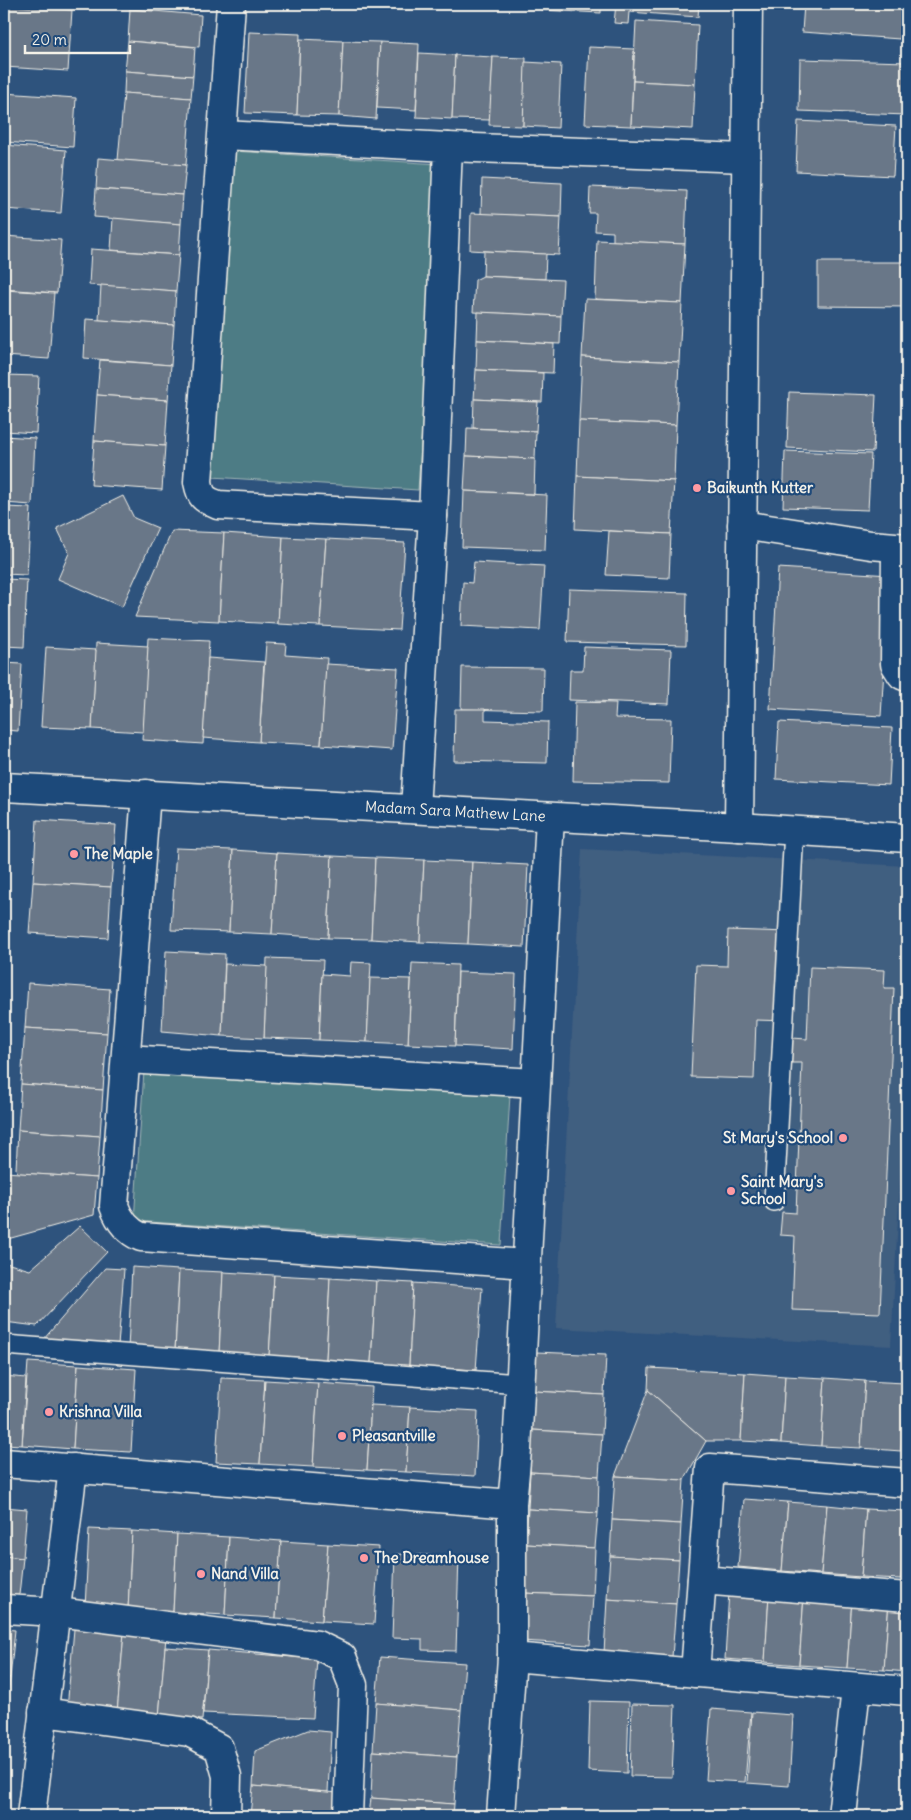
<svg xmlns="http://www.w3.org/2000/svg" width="911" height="1820" font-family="Delius,sans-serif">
  <rect width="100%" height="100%" fill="#2e537d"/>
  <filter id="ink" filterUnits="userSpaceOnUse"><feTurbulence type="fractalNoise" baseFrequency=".02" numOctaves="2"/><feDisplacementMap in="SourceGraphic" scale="10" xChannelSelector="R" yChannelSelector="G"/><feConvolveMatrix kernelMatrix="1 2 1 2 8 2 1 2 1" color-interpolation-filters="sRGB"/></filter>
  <g filter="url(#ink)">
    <path fill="#405e80" d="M582 849 907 866V1053L891 1346 556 1328Z"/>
    <g fill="#4e7c85" stroke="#a1b6b6">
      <path d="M233 151 439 164 418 490 212 477Z"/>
      <path d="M144 1071 510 1095 501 1245 134 1221Z"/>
    </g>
    <g fill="#697788" stroke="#f4f1e8">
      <path d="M541 4H601V13L541 10Z"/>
      <path d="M616 4H699L698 17 629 12 628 24 614 23Z"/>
      <path d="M804 4H903L900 39 802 32Z"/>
      <path d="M4 5 72 10 68 71 4 67Z"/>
      <path d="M130 9 201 15 199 47 128 41Z"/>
      <path d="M636 21 698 25 695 84 633 81Z"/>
      <path d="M249 32 300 34 297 115 245 113Z"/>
      <path d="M300 39 343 41 339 116 297 115Z"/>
      <path d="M128 41 195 47 193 76 125 71Z"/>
      <path d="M343 41 380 42 376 119 339 116Z"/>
      <path d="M380 42 419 44 416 110 377 108Z"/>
      <path d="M589 47 634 49 631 126 585 124Z"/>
      <path d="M419 53 455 55 452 119 416 117Z"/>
      <path d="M455 55 493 57 490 120 452 119Z"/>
      <path d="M493 57 526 58 523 126 489 125Z"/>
      <path d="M800 59 907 62V115L799 111Z"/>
      <path d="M525 62 561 64 558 128 523 126Z"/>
      <path d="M125 71 193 76 191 98 124 93Z"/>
      <path d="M633 81 695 84 693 129 631 126Z"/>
      <path d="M4 93 76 98 73 147 4 142Z"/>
      <path d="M124 93 191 98 186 165 118 160Z"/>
      <path d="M798 121 896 126 893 176 796 171Z"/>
      <path d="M4 145 66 150 61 213 4 209Z"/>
      <path d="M98 158 186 165 183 195 96 189Z"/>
      <path d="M482 179 562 183 561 217 481 214Z"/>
      <path d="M590 187 687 191 685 244 613 241V232L595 231 596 213H589Z"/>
      <path d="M96 189 183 195 181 224 94 217Z"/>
      <path d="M471 213 561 217 559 255 470 250Z"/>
      <path d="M113 218 181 224 179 255 111 250Z"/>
      <path d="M4 236 61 240 57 293 4 289Z"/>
      <path d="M597 240 685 244 682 303 595 299Z"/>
      <path d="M91 249 179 255 176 291 89 285Z"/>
      <path d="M484 251 546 254 545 279 483 276Z"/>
      <path d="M818 262H907V307L818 306Z"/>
      <path d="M483 276 563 280 561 316 473 312 475 280Z"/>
      <path d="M101 285 176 291 174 325 99 320Z"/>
      <path d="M4 290 54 293 49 359 4 356Z"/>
      <path d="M585 299 682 303 679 362 582 357Z"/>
      <path d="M478 312 561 316 560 344 477 340Z"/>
      <path d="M86 319 174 325 171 365 84 358Z"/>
      <path d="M477 340 554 344 553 373 476 370Z"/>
      <path d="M582 357 679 362 676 425 579 421Z"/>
      <path d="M100 360 171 365 168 400 97 395Z"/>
      <path d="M476 370 543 373 542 402 474 399Z"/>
      <path d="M4 375 39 376 36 433 4 431Z"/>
      <path d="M789 392 876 395 873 452 787 448Z"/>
      <path d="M97 395 168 400 165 446 94 441Z"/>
      <path d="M474 399 538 402 536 431 473 428Z"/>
      <path d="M579 421 676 425 674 481 577 476Z"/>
      <path d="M467 428 536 431 535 459 466 456Z"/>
      <path d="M4 436 35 438 32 505 4 503Z"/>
      <path d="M94 441 165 446 162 490 91 485Z"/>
      <path d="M785 451 871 454 868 510 783 507Z"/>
      <path d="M466 456 535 459 534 494 464 491Z"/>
      <path d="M577 476 674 481 671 534 575 529Z"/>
      <path d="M464 491 547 495 545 550 462 547Z"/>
      <path d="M123 496 134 518 158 528 122 607 58 579 69 553 57 528Z"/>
      <path d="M4 507 31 508 27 575 4 574Z"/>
      <path d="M172 531 224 533 219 621 135 617Z"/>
      <path d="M609 531 671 534 669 578 606 575Z"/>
      <path d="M224 533 283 537 278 624 219 621Z"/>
      <path d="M283 537 326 539 320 626 278 624Z"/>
      <path d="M326 539 405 543 399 630 320 626Z"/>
      <path d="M474 562 544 566 540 630 461 626 463 582 472 583Z"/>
      <path d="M778 568 890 575 881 716 770 709Z"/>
      <path d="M4 579 27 580 24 647 4 646Z"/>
      <path d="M569 589 687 593 686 645 567 642Z"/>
      <path d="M148 638 209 641 203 744 142 740Z"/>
      <path d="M96 643 148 646 143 732 92 729Z"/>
      <path d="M266 643 286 644 285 655 327 658 321 745 259 742Z"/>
      <path d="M46 647 96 650 92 729 41 727Z"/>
      <path d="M584 647 671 650 669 704 569 700 570 670H583Z"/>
      <path d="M208 658 264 662 259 742 203 738Z"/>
      <path d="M4 663 22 664 18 731 4 730Z"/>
      <path d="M326 664 398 668 392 750 321 745Z"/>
      <path d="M462 667 544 668 543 711 461 709Z"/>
      <path d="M575 702 616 703 615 718 671 719 669 783 573 781Z"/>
      <path d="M455 709H485V720L548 722 547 763 454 761Z"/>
      <path d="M779 722 892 728 889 785 776 779Z"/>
      <path d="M37 820 116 825 111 887 33 882Z"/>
      <path d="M176 848 233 850 229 932 171 930Z"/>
      <path d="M233 850 277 853 272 934 229 932Z"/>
      <path d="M277 853 332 856 328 938 272 934Z"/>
      <path d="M332 856 375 858 371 939 328 938Z"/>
      <path d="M375 858 424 860 420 942 371 939Z"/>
      <path d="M424 860 472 862 468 944 420 942Z"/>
      <path d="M472 862 528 865 524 947 468 944Z"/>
      <path d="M33 882 111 887 108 938 29 933Z"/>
      <path d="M728 930 789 932 786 1021 756 1020 754 1079 691 1077 696 965 727 966Z"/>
      <path d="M166 951 225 954 222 1036 162 1031Z"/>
      <path d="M267 958 323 960 319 1040 264 1038Z"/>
      <path d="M351 962 371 963 367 1042 319 1040 322 974 350 976Z"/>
      <path d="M412 963 458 965 455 1046 408 1044Z"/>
      <path d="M225 964 267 966 264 1038 222 1036Z"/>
      <path d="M810 967 885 970 884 988H894L880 1313 792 1310 795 1236 780 1235 782 1212 796 1213 802 1063H791L792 1038 807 1039Z"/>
      <path d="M458 972 516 974 513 1049 455 1046Z"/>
      <path d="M370 978 411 979 408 1044 367 1042Z"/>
      <path d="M28 983 110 989 107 1033 25 1028Z"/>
      <path d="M25 1028 107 1033 103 1090 21 1084Z"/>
      <path d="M21 1084 103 1090 100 1136 18 1130Z"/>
      <path d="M18 1130 100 1136 97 1178 18 1173 16 1169Z"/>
      <path d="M5 1172 97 1178 94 1215 4 1240Z"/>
      <path d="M80 1226 107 1252 37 1326 4 1322V1277L6 1263 30 1270Z"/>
      <path d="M132 1267 179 1270 175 1352 128 1349Z"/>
      <path d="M105 1268 124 1269 118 1346 43 1340Z"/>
      <path d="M179 1270 223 1272 219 1354 175 1352Z"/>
      <path d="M223 1272 274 1275 269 1357 219 1354Z"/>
      <path d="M274 1275 330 1278 326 1360 269 1357Z"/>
      <path d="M330 1278 376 1281 371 1363 326 1360Z"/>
      <path d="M376 1281 413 1283 409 1366 371 1363Z"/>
      <path d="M413 1283 482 1288 476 1370 409 1366Z"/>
      <path d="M536 1352 606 1355 604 1395 534 1391Z"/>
      <path d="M28 1362 78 1365 73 1449 22 1445Z"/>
      <path d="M78 1365 136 1369 131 1452 73 1449Z"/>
      <path d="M649 1368 745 1373 741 1441H706L648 1390Z"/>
      <path d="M745 1373 785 1376 781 1443 741 1441Z"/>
      <path d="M4 1376 26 1378 22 1445 4 1444Z"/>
      <path d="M785 1376 825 1378 821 1446 781 1443Z"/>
      <path d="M221 1378 265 1380 260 1464 216 1462Z"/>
      <path d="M825 1378 865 1381 861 1448 821 1446Z"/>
      <path d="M265 1380 318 1383 313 1467 260 1464Z"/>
      <path d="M865 1381 905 1383 901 1451 861 1448Z"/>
      <path d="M318 1383 372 1387 367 1470 313 1467Z"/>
      <path d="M648 1390 706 1441 684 1480 615 1476Z"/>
      <path d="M534 1391 604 1395 602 1434 532 1430Z"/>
      <path d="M371 1405 410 1407 406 1472 367 1470Z"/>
      <path d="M410 1407 478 1411 475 1476 406 1472Z"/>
      <path d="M532 1430 602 1434 599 1476 530 1472Z"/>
      <path d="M530 1472 599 1476 598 1513 528 1509Z"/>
      <path d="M615 1476 684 1480 681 1524 612 1520Z"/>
      <path d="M744 1499 788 1502 782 1571 738 1567Z"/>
      <path d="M788 1502 827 1505 821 1574 782 1571Z"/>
      <path d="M827 1505 866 1509 861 1577 821 1574Z"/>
      <path d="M4 1507 27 1509 23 1558 4 1556Z"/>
      <path d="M528 1509 598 1513 595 1548 526 1544Z"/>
      <path d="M866 1509 906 1511 901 1579 861 1577Z"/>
      <path d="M906 1511H907V1580L901 1579Z"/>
      <path d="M612 1520 681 1524 679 1560 610 1556Z"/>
      <path d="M89 1529 132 1531 128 1610 85 1608Z"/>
      <path d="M132 1531 177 1534 173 1612 128 1610Z"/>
      <path d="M177 1534 229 1537 225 1615 173 1612Z"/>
      <path d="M229 1537 281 1541 276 1618 225 1615Z"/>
      <path d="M281 1541 328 1544 322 1621 276 1618Z"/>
      <path d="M328 1544 379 1547 374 1624 322 1621Z"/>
      <path d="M526 1544 595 1548 593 1596 523 1593Z"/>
      <path d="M395 1554 459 1556 456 1651 422 1650V1639L392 1638Z"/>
      <path d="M4 1556 23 1558 18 1604 4 1602Z"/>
      <path d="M610 1556 679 1560 676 1604 607 1599Z"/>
      <path d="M729 1591 769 1594 765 1662 725 1659Z"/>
      <path d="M523 1593 593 1596 590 1645 521 1641Z"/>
      <path d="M769 1594 804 1596 799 1665 765 1662Z"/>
      <path d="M804 1596 852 1600 847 1668 799 1665Z"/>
      <path d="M607 1599 676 1604 672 1657 604 1653Z"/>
      <path d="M852 1600 889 1602 884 1670 847 1668Z"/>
      <path d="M889 1602 907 1603V1672L884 1670Z"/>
      <path d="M4 1629 15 1630 10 1678 4 1677Z"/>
      <path d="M74 1629 124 1633 117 1713 67 1709Z"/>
      <path d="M124 1633 166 1637 159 1717 117 1713Z"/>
      <path d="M165 1647 208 1650 202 1720 159 1717Z"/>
      <path d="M208 1650 317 1659 313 1718 203 1713Z"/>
      <path d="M380 1657 465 1663 461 1710 376 1703Z"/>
      <path d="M4 1677 10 1678 4 1725Z"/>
      <path d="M590 1701 629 1702 627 1773 588 1771Z"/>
      <path d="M376 1703 461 1710 457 1757 373 1751Z"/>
      <path d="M632 1704 675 1705 672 1777 630 1776Z"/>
      <path d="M711 1709 751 1712 745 1782 706 1780Z"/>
      <path d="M752 1712 793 1715 789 1786 747 1783Z"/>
      <path d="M308 1730 331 1732 328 1792 253 1786 255 1751Z"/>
      <path d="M373 1751 457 1757 454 1804 371 1798Z"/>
      <path d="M253 1786 339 1793 337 1816H250Z"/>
      <path d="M371 1798 454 1804 453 1816H369Z"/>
    </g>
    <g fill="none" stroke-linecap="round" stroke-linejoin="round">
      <defs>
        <g id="service">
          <path d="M774 1201 794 830"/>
          <path d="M4 1345 520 1384"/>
        </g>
        <g id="minor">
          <path d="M231 4 198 482C201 497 203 499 218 505L433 516"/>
          <path d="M223 135 448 147 433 516 415 809"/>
          <path d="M448 147 746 158"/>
          <path d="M742 525 871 545 907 548"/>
          <path d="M896 548 895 664 902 675 907 677"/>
          <path id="s1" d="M4 787 739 827 907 838"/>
          <path d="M146 794 114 1206C119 1220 127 1231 141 1237L526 1264"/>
          <path d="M550 817 517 1450 512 1504V1657L907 1691"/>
          <path d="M739 827 748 4"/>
          <path d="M126 1059 536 1083"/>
          <path d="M4 1463 512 1504"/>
          <path d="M702 1580 907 1597"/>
          <path d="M4 1609 57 1612 317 1645 342 1657 353 1685 348 1816"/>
          <path d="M695 1673 710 1468 907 1483"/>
          <path d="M43 1712 189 1732 219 1748 227 1776 226 1816"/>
          <path d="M31 1816 73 1468"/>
          <path d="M501 1816 512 1657"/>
          <path d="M842 1816 856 1688"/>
        </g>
      </defs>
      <use href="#service" stroke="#f4f1e8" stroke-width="22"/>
      <use href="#minor" stroke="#f4f1e8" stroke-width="31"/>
      <use href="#service" stroke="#1f4a7a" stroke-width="19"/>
      <use href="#minor" stroke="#1f4a7a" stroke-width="28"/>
    </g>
  </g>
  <g fill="#ff9aa2" stroke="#1f4a7a" stroke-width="2">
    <circle cx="697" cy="488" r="5"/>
    <circle cx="74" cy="854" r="5"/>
    <circle cx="843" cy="1138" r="5"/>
    <circle cx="731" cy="1191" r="5"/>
    <circle cx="49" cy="1412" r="5"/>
    <circle cx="342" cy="1436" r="5"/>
    <circle cx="364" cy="1558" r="5"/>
    <circle cx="201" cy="1574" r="5"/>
  </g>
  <g text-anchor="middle" stroke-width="4.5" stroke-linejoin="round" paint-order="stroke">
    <g font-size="15" font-weight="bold" fill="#f4f1e8" stroke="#1f4a7a" text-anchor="start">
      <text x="707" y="493">Baikunth Kutter</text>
      <text x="84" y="859">The Maple</text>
      <text x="833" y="1143" text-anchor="end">St Mary's School</text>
      <text x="741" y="1187">Saint Mary's<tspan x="741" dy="17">School</tspan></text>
      <text x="59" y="1417">Krishna Villa</text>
      <text x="352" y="1441">Pleasantville</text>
      <text x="374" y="1563">The Dreamhouse</text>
      <text x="211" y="1579">Nand Villa</text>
    </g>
    <g font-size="15" fill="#f4f1e8" stroke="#1f4a7a">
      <text dy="5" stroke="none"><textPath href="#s1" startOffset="452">Madam Sara Mathew Lane</textPath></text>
    </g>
  </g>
  <rect width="911" height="1820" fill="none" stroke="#1f4a7a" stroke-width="20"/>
  <rect x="10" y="10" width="891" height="1800" fill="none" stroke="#f4f1e8" stroke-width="2" filter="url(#ink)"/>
  <path d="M25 45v8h105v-8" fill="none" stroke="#f4f1e8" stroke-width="2.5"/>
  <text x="32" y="45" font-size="15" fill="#f4f1e8" stroke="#1f4a7a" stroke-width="4" paint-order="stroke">20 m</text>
</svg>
